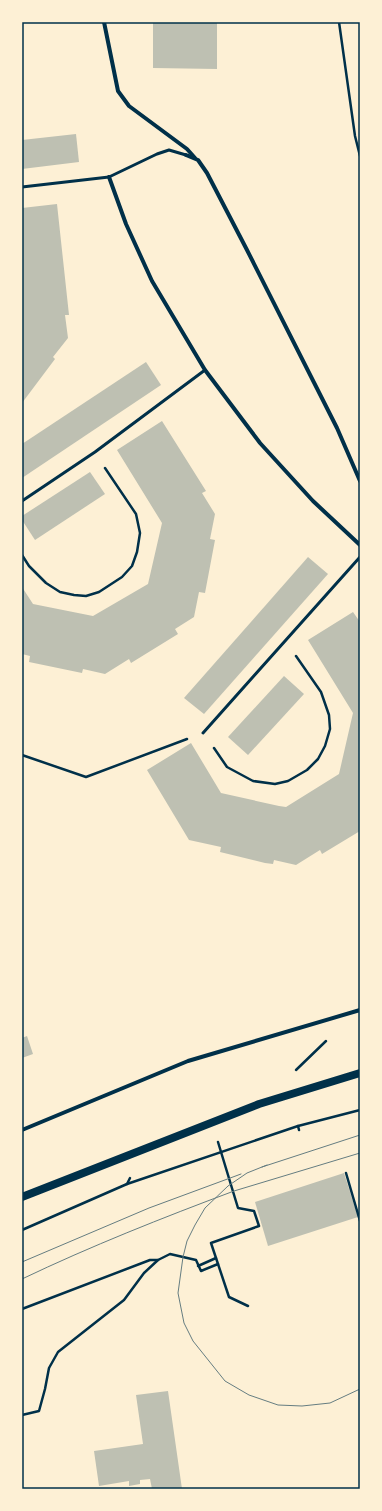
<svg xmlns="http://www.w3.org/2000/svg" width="382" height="1511" font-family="'Roboto Serif',serif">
  <rect width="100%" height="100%" fill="#fdf0d5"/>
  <g fill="#bec0b2">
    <path d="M153 22H217V69L153 68Z"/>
    <path d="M76 134 79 162 22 169V140Z"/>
    <path d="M57 204 69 315H65L68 338 53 357 55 359 22 403V208Z"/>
    <path d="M146 362 161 385 22 478V444Z"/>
    <path d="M162 421 206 491 202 493 215 514 210 539 215 540 205 593 199 592 194 617 175 629 178 634 131 663 129 659 105 674 83 669 82 673 29 662 30 656 22 654V587L33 604 93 616 148 584 162 523 117 450Z"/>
    <path d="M90 472 105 494 35 540 22 520V516Z"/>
    <path d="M308 557 328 574 204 714 184 698Z"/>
    <path d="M353 612 360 622V831L322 854 320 850 296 865 274 860 273 864 265 863 220 852 221 847 189 840 147 770 191 743 221 793 279 806 286 807 339 774 353 713 308 640Z"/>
    <path d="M284 676 304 694 248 755 228 737Z"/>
    <path d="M27 1036 33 1054 22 1058V1038Z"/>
    <path d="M344 1173 358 1217 268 1246 255 1202Z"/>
    <path d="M168 1391 182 1489H152L150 1479 140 1480V1484L129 1486V1481L99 1486 94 1451 143 1444 136 1395Z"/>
  </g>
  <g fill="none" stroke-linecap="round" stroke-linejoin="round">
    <g stroke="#003049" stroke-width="2.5">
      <path d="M339 22 355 136 360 156"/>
      <path d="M22 555 29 566 46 583 60 592 74 595 86 596 99 592 122 577 132 566 137 552 140 533 136 514 105 468"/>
      <path d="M214 748 227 767 253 781 275 784 288 781 307 770 318 759 325 746 330 729 329 715 321 692 296 656"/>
      <path d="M22 755 86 777 187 739"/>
      <path d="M296 1070 326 1041"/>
      <path d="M298 1126 360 1110"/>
      <path d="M218 1142 238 1208 254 1211 259 1226 211 1243 229 1297 248 1306"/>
      <path d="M346 1173 360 1221"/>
      <path d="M127 1184 298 1126 299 1130"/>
      <path d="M22 1230 127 1184 130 1178"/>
      <path d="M198 1266 216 1258"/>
      <path d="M22 1309 150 1260H158L170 1254 196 1260 201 1271 218 1264"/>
      <path d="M22 1415 39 1411 45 1389 49 1368 58 1352 124 1300 144 1273 158 1260"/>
    </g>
    <g stroke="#003049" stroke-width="3">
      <path d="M22 187 109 177 157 154 169 150 186 155"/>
      <path d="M22 501 95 452 205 370"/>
      <path d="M203 733 360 557"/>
    </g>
    <g stroke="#003049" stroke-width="4">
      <path d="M104 22 118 91 129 106 187 149 195 158"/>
      <path d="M186 155 198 160 207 173 247 250 337 428 360 481"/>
      <path d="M109 177 126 224 152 281 205 370 260 443 313 501 360 545"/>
      <path d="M22 1130 188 1061 360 1010"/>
    </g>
    <path stroke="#003049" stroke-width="8" d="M22 1197 259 1104 360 1073"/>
    <g stroke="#657d81" stroke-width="1">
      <path d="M267 1165 247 1173 228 1186 205 1208 195 1225 187 1241 183 1257 178 1293 184 1323 193 1341 225 1381 249 1395 278 1405 302 1406 330 1403 360 1389"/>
      <path d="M262 1167 360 1135"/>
      <path d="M22 1262 149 1208 241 1174"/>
      <path d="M22 1279C91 1246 162 1218 234 1191L360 1153"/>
    </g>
  </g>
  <rect width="382" height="1511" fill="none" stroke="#fdf0d5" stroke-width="46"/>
  <rect x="23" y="23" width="336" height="1465" fill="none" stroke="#003049" stroke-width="1.5"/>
</svg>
